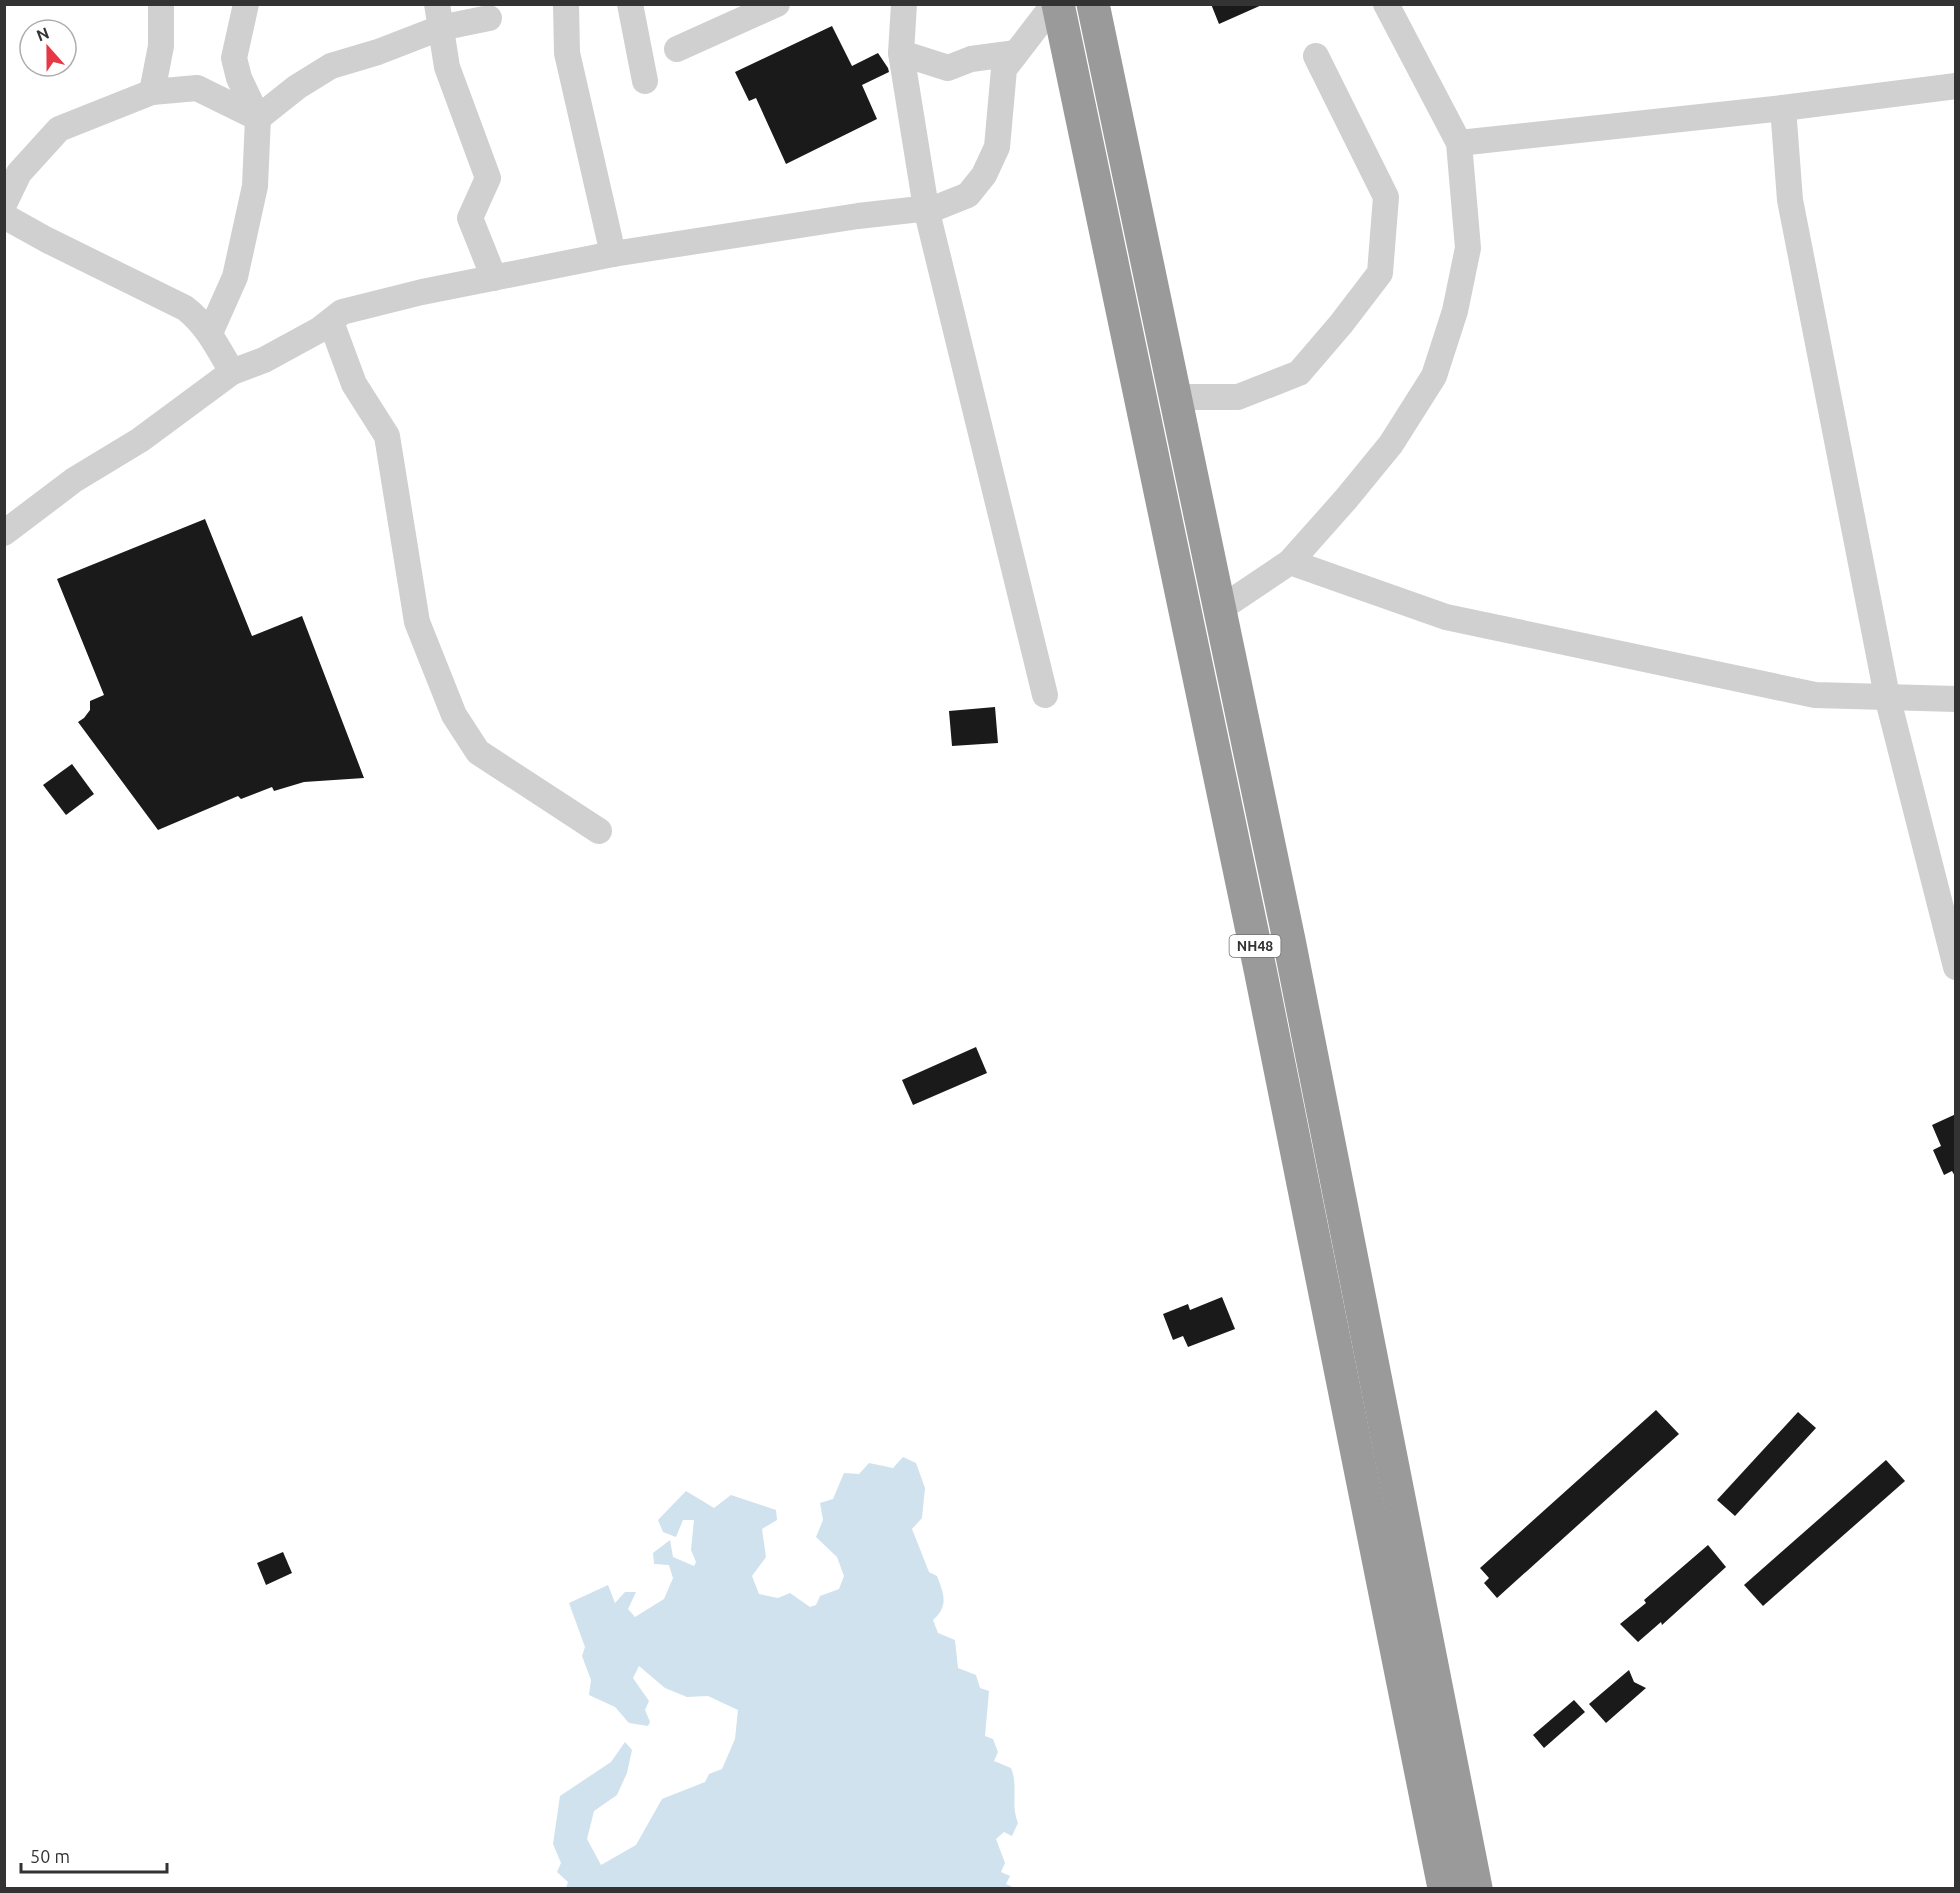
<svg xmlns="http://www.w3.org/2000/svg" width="1960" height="1893" font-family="Ubuntu,sans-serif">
  <rect width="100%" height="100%" fill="#fff"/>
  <path fill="#cfe2ee" d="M903 1457 916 1463 925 1488 922 1518 912 1529 929 1572 937 1576C944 1594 949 1606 933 1620L938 1633 955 1640 958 1668 976 1675 980 1688 989 1691 985 1736 993 1739 998 1752 994 1761 1011 1768C1019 1788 1010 1803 1018 1823L1012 1836 1004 1832 996 1839 1005 1863 1001 1872 1010 1876 1006 1884 1015 1888H566L568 1882 557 1872 561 1863 553 1844 560 1796 611 1762 625 1742 632 1750 627 1773 617 1795 594 1811 587 1839 601 1865 636 1845 662 1799 705 1782 709 1774 722 1769 735 1739 738 1710 708 1696 687 1697 665 1688 639 1666 633 1678 649 1701 645 1710 650 1722 648 1726 629 1723 615 1707 589 1695 591 1680 582 1656 585 1647 569 1603 608 1585 615 1603 625 1592H636L628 1609 635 1617 664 1599 673 1578 669 1565 654 1564 653 1553 670 1540 673 1557 694 1566 696 1562 691 1550 694 1520H683L676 1537 663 1532 658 1520 686 1491 714 1508 731 1495 776 1510 777 1520 762 1529 766 1557 752 1576 759 1594 778 1598 790 1593 810 1607 816 1605 820 1596 839 1589 844 1576 837 1557 816 1537 823 1520 820 1503 833 1499 844 1473 859 1474 869 1463 893 1468Z"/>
  <g fill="#1a1a1a">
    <path d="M1211 4H1264L1219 24Z"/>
    <path d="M832 26 852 66 878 53 888 68 889 72 862 85 877 119 786 164 756 98 749 101 735 72Z"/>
    <path d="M205 519 252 636 302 616 364 778 304 782 274 791 272 787 241 799 238 796 158 830 78 722 84 718 90 710V701L104 695 57 579Z"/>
    <path d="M995 707 998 743 952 746 949 711Z"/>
    <path d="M72 764 94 794 66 815 43 785Z"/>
    <path d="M976 1047 987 1073 913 1105 902 1080Z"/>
    <path d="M1956 1114V1178L1952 1171 1944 1175 1933 1150 1941 1146 1932 1125Z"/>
    <path d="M1222 1297 1235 1329 1188 1347 1183 1336 1173 1340 1163 1314 1188 1304 1190 1310Z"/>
    <path d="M1656 1410 1679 1434 1497 1598 1484 1583 1489 1578 1480 1568Z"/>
    <path d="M1798 1412 1816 1428 1735 1516 1717 1500Z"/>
    <path d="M1886 1460 1905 1481 1763 1606 1744 1585Z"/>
    <path d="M1708 1545 1726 1567 1662 1625 1661 1622 1638 1642 1620 1624 1646 1603 1644 1600Z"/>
    <path d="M283 1552 292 1573 266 1585 257 1563Z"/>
    <path d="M1629 1670 1634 1682 1646 1688 1606 1723 1589 1704Z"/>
    <path d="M1574 1700 1585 1712 1544 1748 1533 1735Z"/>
  </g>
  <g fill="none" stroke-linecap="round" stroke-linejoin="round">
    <g stroke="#d0d0d0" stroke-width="26">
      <path d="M437 4 447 67 488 178 470 218 494 278"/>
      <path d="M566 4 567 53 613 254"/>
      <path d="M630 4 645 81"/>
      <path d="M904 4 901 53 948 68 971 59 1016 53"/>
      <path d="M677 49 777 4"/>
      <path d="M901 53 926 208 1045 695"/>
      <path d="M152 92 161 46V4"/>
      <path d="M1783 108 1956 86"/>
      <path d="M1459 143 1783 108 1790 200 1887 696 1956 967"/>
      <path d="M4 204 19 173 59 129 152 92 197 88 258 118 297 87 331 66 378 52 440 28 489 18"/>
      <path d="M4 216 47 240 185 308C207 325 218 348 232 372"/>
      <path d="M331 322 354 384 387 436 417 622 454 715 478 752 599 831"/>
      <path d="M210 333 235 277 255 186 258 118 239 78 234 58 246 4"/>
      <path d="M1176 397H1238L1299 373 1341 324 1380 273 1386 197 1316 56"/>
      <path d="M4 533 74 480 140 440 232 372 264 360 319 330 342 312 422 292 613 254 858 216 938 207 968 195 984 175 997 147 1004 69 1054 4"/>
      <path d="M1290 562 1346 499 1391 444 1434 376 1455 311 1468 248 1459 143 1386 4"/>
      <path d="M1220 609 1290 562 1446 617 1815 695 1956 699"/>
    </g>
    <g stroke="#9a9a9a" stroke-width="33">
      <path d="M1058 4 1260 969 1444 1888"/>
      <path d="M1093 4 1289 940 1476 1888"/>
    </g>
  </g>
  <g text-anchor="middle" stroke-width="6" stroke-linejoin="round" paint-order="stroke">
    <rect fill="#fff" stroke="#707070" stroke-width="1.5" x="1229.5" y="935" width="51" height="22" rx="4.5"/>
    <g font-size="14" font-weight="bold" fill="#333">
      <text x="1255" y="951">NH48</text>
    </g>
  </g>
  <rect width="1960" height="1893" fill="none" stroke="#333333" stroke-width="12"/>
  <g transform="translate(48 48) rotate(339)"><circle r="28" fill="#ffffff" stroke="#adadad" stroke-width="1.5"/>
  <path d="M0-4.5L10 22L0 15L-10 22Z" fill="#e63946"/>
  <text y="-9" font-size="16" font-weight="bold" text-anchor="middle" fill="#333333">N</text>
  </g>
  <path d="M21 1863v9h146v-9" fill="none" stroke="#333333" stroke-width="3"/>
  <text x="30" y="1863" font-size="18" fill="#333333" stroke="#ffffff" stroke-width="4.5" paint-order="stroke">50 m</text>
</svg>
